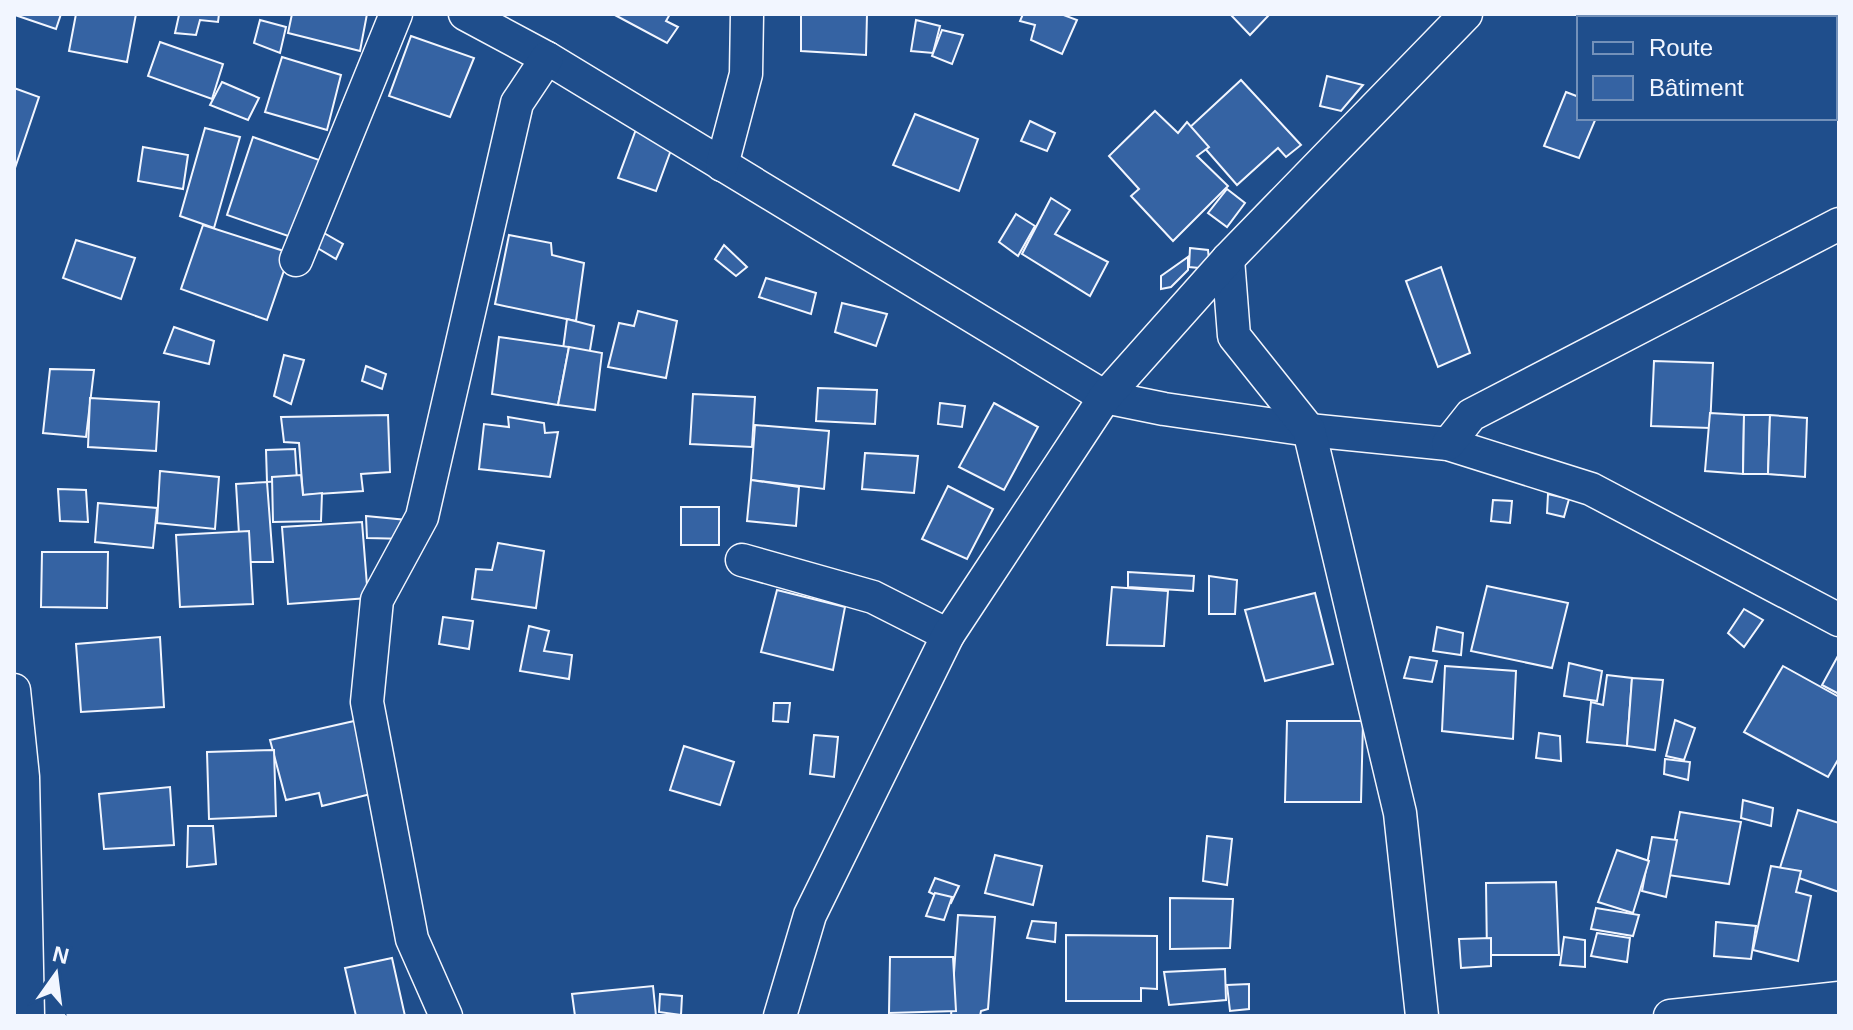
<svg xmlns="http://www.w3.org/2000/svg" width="1853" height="1030" font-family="Helvetica,sans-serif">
  <rect width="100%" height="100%" fill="#1f4e8c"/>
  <g fill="#3563a3" stroke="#f2f6ff" stroke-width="2">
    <path d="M16 14H61L56 29 15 15Z"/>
    <path d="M76 14H136L127 62 69 51Z"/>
    <path d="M171 14H219L218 22 200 20 196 35 175 33 179 15Z"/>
    <path d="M292 14H367L360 51 288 33Z"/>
    <path d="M613 14H670L666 21 678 27 667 43Z"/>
    <path d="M801 14H867L866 55 801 51Z"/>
    <path d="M1023 14H1061L1077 20 1062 54 1031 40 1035 25 1020 21Z"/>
    <path d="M1230 14H1270L1250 35Z"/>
    <path d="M260 20 286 27 280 53 254 43Z"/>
    <path d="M916 20 940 26 933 53 911 51Z"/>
    <path d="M942 30 963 35 952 64 932 56Z"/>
    <path d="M411 36 474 58 450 117 389 96Z"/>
    <path d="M160 42 223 64 212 99 148 76Z"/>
    <path d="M282 57 341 75 327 130 265 112Z"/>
    <path d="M1327 76 1363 85 1341 111 1320 106Z"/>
    <path d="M1241 80 1301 145 1286 157 1278 148 1237 185 1188 129Z"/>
    <path d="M222 82 259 98 248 120 210 105Z"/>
    <path d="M14 88 39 97 14 171Z"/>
    <path d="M1566 92 1579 97V118H1596L1579 158 1544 146Z"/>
    <path d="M1155 111 1178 133 1187 122 1209 147 1197 156 1228 186 1173 241 1131 196 1139 189 1109 156Z"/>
    <path d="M915 114 978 139 959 191 893 165Z"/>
    <path d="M1030 121 1055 133 1047 151 1021 141Z"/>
    <path d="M638 124 675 139 656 191 618 178Z"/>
    <path d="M205 128 240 137 214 228 180 216Z"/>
    <path d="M253 137 322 161 294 238 227 215Z"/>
    <path d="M143 147 188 155 183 189 138 181Z"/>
    <path d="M1227 189 1245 203 1227 227 1208 213Z"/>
    <path d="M1051 198 1070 210 1055 234 1108 262 1090 296 1022 254Z"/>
    <path d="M1016 214 1035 226 1018 256 999 242Z"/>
    <path d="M203 225 290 253 267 320 181 289Z"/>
    <path d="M324 233 343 244 336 259 314 246Z"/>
    <path d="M509 235 551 243 552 255 584 263 576 321 495 304Z"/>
    <path d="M76 240 135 258 121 299 63 278Z"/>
    <path d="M724 245 747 267 736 276 715 259Z"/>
    <path d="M1190 248 1208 250 1210 269 1189 267Z"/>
    <path d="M1188 257V270L1171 287 1161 289V276Z"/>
    <path d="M1441 267 1470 353 1438 367 1406 281Z"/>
    <path d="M766 278 816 293 811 314 759 297Z"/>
    <path d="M842 303 887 314 876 346 835 332Z"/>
    <path d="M638 311 677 321 666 378 608 367 619 323 634 326Z"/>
    <path d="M567 319 594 326 589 356 563 349Z"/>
    <path d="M174 327 214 341 209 364 164 353Z"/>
    <path d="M499 337 569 347 558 405 492 394Z"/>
    <path d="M569 347 602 353 595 410 558 405Z"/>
    <path d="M284 355 304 360 291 404 274 396Z"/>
    <path d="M1654 361 1713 363 1710 428 1651 426Z"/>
    <path d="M366 366 386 374 382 389 362 381Z"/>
    <path d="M50 369 94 370 86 437 43 433Z"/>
    <path d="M818 388 877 390 875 424 816 421Z"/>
    <path d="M693 394 755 397 752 447 690 444Z"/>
    <path d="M90 398 159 402 156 451 88 447Z"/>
    <path d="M940 403 965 406 962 427 938 424Z"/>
    <path d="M994 403 1038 427 1004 490 959 467Z"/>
    <path d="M1710 413 1744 415 1743 474 1705 471Z"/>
    <path d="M388 415 390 472 361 474 363 491 303 495 299 443 284 442 281 417Z"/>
    <path d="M1744 415H1770L1768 474H1743Z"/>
    <path d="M1770 415 1807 418 1805 477 1768 474Z"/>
    <path d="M508 417 544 423 545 433 558 432 550 477 479 469 484 424 509 427Z"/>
    <path d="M755 425 829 431 824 489 751 480Z"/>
    <path d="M295 449 297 480 267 482 266 450Z"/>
    <path d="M865 453 918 456 914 493 862 489Z"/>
    <path d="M160 471 219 477 215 529 157 523Z"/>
    <path d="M301 475 303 495 322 493 321 521 273 522 272 477Z"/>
    <path d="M751 480 799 487 796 526 747 521Z"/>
    <path d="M267 482 273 562H248V537L239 534 236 484Z"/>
    <path d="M948 486 993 509 967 559 922 539Z"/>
    <path d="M58 489 86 490 88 522 60 521Z"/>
    <path d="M1548 494 1569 499 1564 517 1547 513Z"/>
    <path d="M1493 500 1512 501 1510 523 1491 521Z"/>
    <path d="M98 503 157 508 153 548 95 542Z"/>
    <rect x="681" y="507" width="38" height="38"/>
    <path d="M366 516 407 520 408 539 367 538Z"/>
    <path d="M362 522 368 598 288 604 282 527Z"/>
    <path d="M249 531 253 604 180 607 176 535Z"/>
    <path d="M498 543 544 551 536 608 472 599 476 569 492 570Z"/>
    <path d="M42 552H108L107 608 41 607Z"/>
    <path d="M1128 572 1194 576 1193 591 1128 587Z"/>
    <path d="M1209 576 1237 580 1235 614H1209Z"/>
    <path d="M1487 586 1568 603 1552 668 1471 651Z"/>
    <path d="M1112 587 1168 591 1164 646 1107 645Z"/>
    <path d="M777 590 845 607 833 670 761 652Z"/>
    <path d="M1315 593 1333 664 1265 681 1245 610Z"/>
    <path d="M1744 609 1763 620 1744 647 1728 633Z"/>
    <path d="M443 617 473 621 469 649 439 644Z"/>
    <path d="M529 626 549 631 544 651 572 655 569 679 520 671Z"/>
    <path d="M1437 627 1463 633 1461 655 1433 651Z"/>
    <path d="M160 637 164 707 81 712 76 644Z"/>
    <path d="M1839 654V694L1822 685Z"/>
    <path d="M1410 657 1437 661 1432 682 1404 678Z"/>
    <path d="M1569 663 1602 671 1597 701 1564 696Z"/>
    <path d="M1445 666 1516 671 1513 739 1442 731Z"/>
    <path d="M1783 666 1839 697V758L1828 777 1744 732Z"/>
    <path d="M1607 675 1632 678 1627 746 1587 742 1591 702 1603 705Z"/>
    <path d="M1632 678 1663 680 1655 750 1627 746Z"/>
    <path d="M774 703H790L788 722 773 721Z"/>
    <path d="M363 719 379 792 322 806 319 793 286 800 270 740Z"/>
    <path d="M1675 720 1695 728 1684 760 1666 756Z"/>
    <path d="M1287 721H1363L1361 802H1285Z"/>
    <path d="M1539 733 1560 736 1561 761 1536 758Z"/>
    <path d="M814 735 838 737 834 777 810 774Z"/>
    <path d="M684 746 734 762 720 805 670 790Z"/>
    <path d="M274 750 276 816 209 819 207 752Z"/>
    <path d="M1665 759 1690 762 1688 780 1664 774Z"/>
    <path d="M170 787 174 845 104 849 99 794Z"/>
    <path d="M1743 800 1773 808 1771 826 1741 818Z"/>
    <path d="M1798 810 1839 823V892L1779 871Z"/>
    <path d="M1680 812 1741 822 1729 884 1668 875Z"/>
    <path d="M188 826H213L216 864 187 867Z"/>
    <path d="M1207 836 1232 839 1227 885 1203 881Z"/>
    <path d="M1652 837 1677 840 1666 897 1642 891Z"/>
    <path d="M1617 850 1649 861 1633 913 1598 902Z"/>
    <path d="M995 855 1042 866 1033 905 985 893Z"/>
    <path d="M1771 866 1801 871 1796 892 1811 896 1798 961 1753 950Z"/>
    <path d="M935 878 959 886 951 903 929 892Z"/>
    <path d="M1556 882 1559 955H1487L1486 883Z"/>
    <path d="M935 893 952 897 944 920 926 916Z"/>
    <path d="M1170 898 1233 899 1230 948 1170 949Z"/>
    <path d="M1596 908 1639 915 1633 936 1591 929Z"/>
    <path d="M958 915 995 917 988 1009 981 1011 980 1016H951Z"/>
    <path d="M1032 921 1056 923 1055 942 1027 938Z"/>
    <path d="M1716 922 1756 926 1751 959 1714 956Z"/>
    <path d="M1597 933 1630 938 1627 962 1591 956Z"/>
    <path d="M1066 935 1157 936V989L1141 988V1001H1066Z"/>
    <path d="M1564 937 1585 940V967L1560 965Z"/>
    <path d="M1491 938V966L1461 968 1459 939Z"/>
    <path d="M890 957H953L956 1011 889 1013Z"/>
    <path d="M392 958 405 1016H356L345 968Z"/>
    <path d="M1225 969 1226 1000 1169 1005 1164 972Z"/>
    <path d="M1249 984V1009L1230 1011 1227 985Z"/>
    <path d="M653 986 656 1016H575L572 994Z"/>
    <path d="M660 994 682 996 681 1015 659 1012Z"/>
  </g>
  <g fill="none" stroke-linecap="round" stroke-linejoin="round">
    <defs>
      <g id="minor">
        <path d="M465 14 547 58 1105 397 1164 409 1309 430 1448 444 1591 489 1839 620"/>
        <path d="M722 165 746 74 747 14"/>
        <path d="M1228 259 1234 336 1309 430 1400 813 1422 1016"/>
        <path d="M296 260 396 14"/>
        <path d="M1448 444 1471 415 1839 224"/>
        <path d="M742 560 873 597 948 635"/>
        <path d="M14 690 23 777 28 1016"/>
        <path d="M446 1016 412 939 367 702 377 600 422 517 517 103 547 58"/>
        <path d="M780 1016 810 915 948 635 1105 397 1228 259 1466 14"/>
        <path d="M1670 1016 1839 998"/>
      </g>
    </defs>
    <use href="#minor" stroke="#f2f6ff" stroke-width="35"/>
    <use href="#minor" stroke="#1f4e8c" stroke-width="32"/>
  </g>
  <rect width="1853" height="1030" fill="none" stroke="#f2f6ff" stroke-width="32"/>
  <rect x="1577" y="16" width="260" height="104" fill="#1f4e8c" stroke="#7391ba" stroke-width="2"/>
  <rect x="1593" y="42" width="40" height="12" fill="#1f4e8c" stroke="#7391ba" stroke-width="2"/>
  <text x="1649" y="56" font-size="24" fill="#f2f6ff">Route</text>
  <rect x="1593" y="76" width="40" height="24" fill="#3563a3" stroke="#7391ba" stroke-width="2"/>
  <text x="1649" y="96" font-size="24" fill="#f2f6ff">Bâtiment</text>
  <g transform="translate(56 974) rotate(14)" stroke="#1f4e8c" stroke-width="6" paint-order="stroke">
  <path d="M0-6L14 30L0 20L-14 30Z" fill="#f2f6ff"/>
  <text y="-12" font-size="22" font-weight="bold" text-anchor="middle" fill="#f2f6ff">N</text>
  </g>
</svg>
